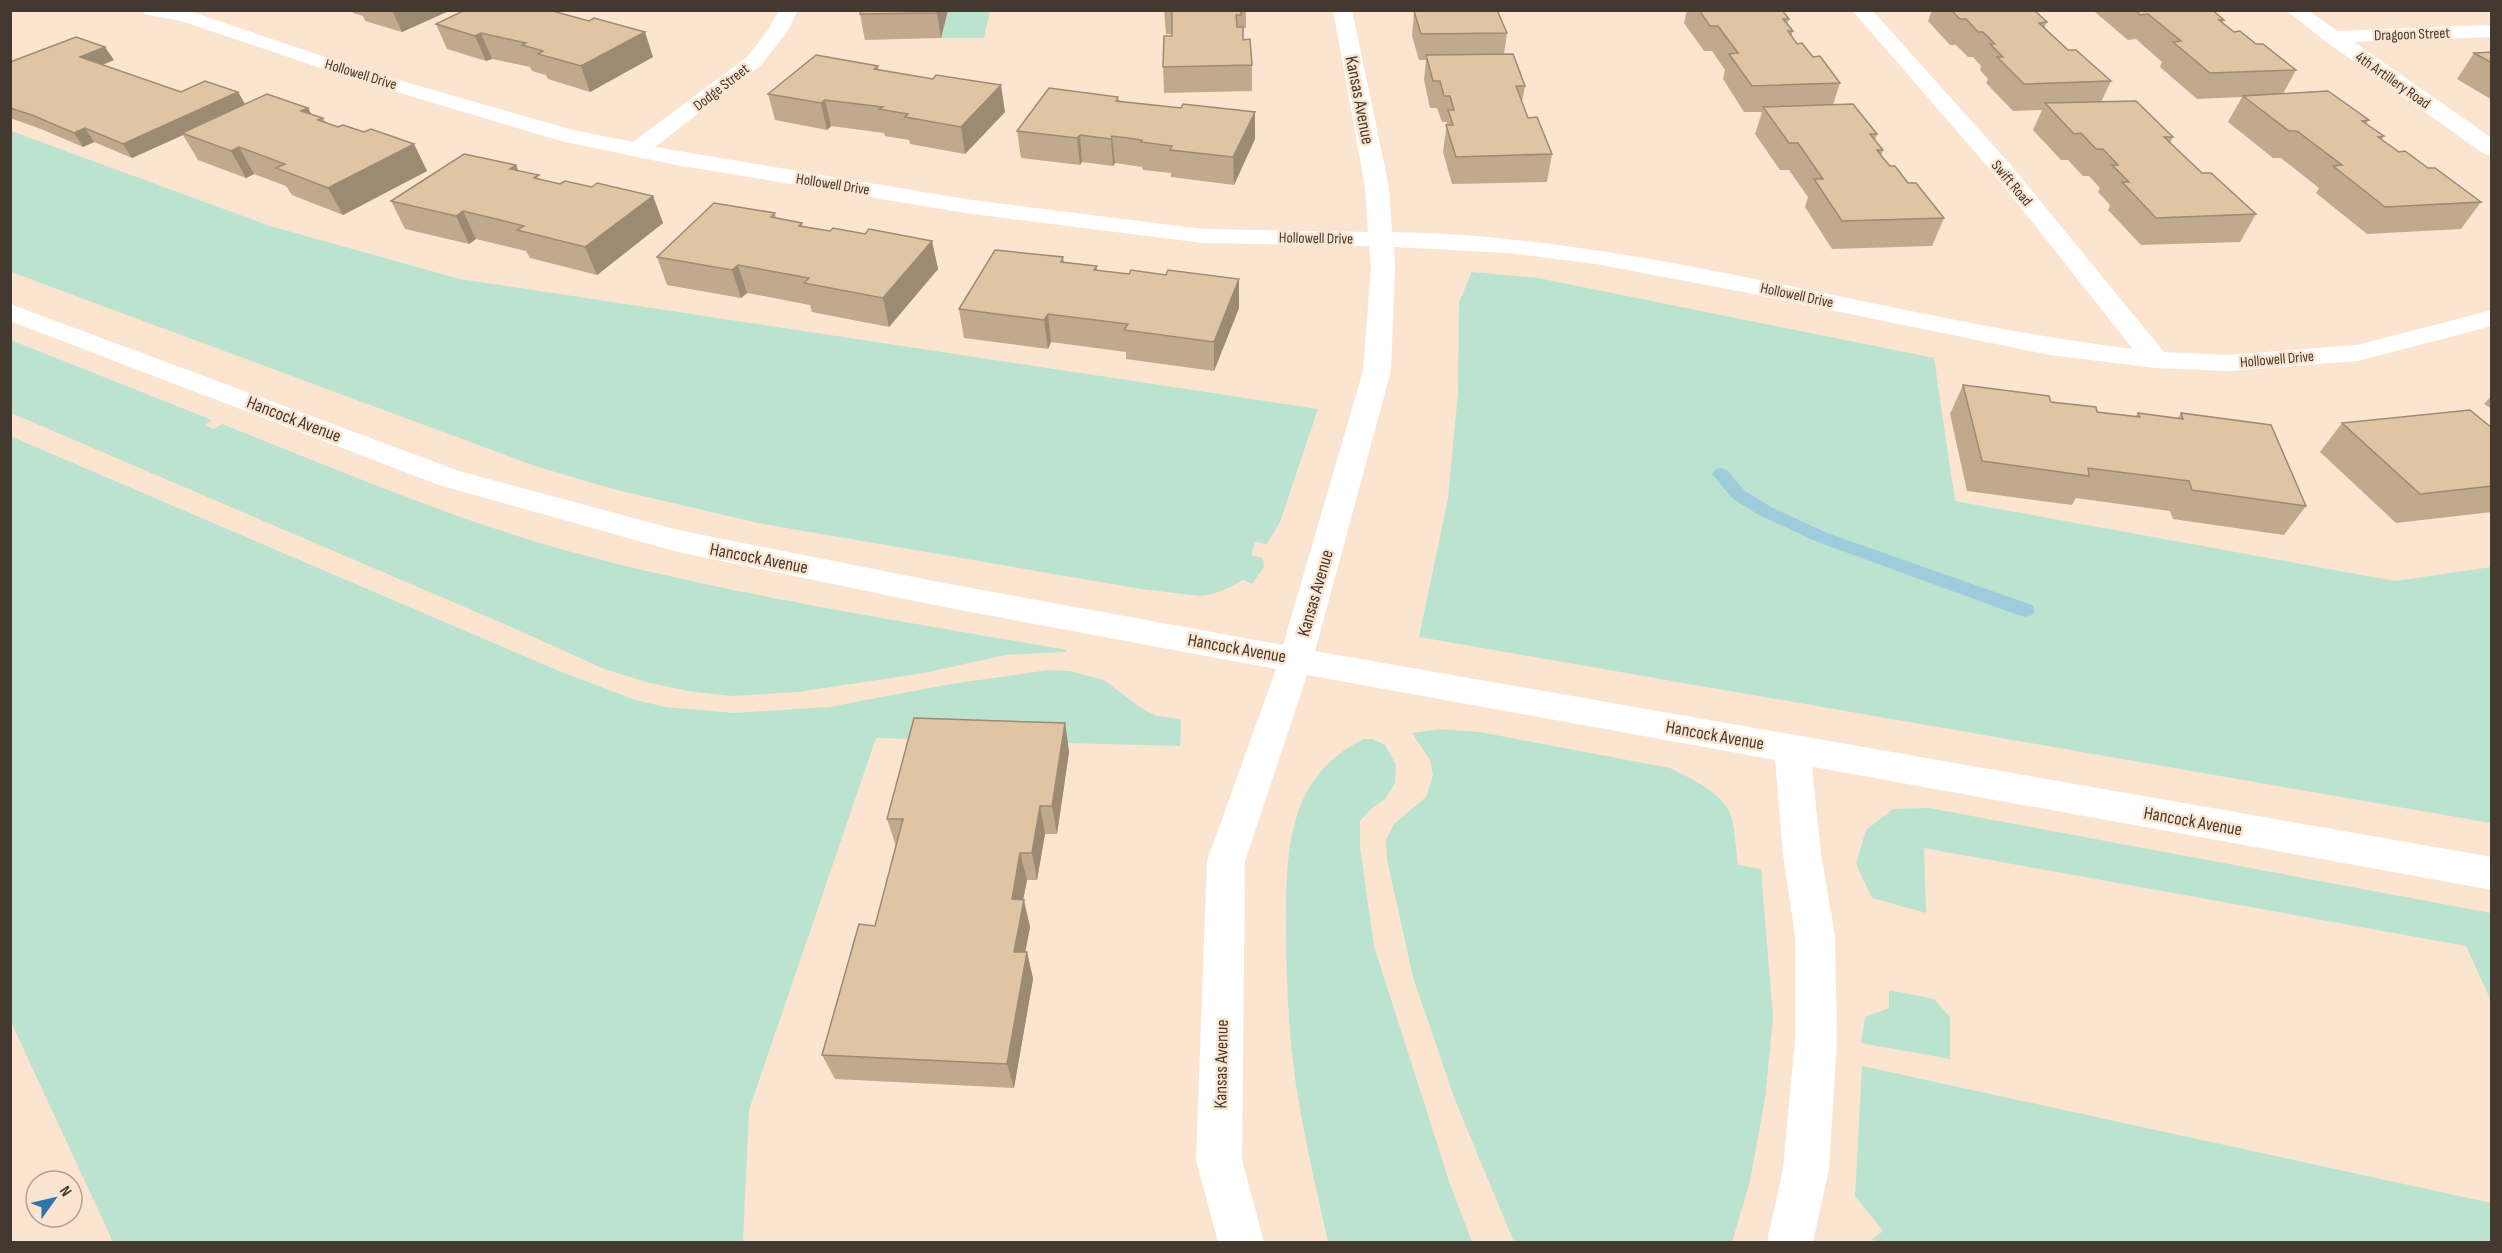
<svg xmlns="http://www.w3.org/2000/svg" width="2502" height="1253" font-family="'Sofia Sans Condensed',sans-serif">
  <rect width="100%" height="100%" fill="#fbe5d0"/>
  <g fill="#bce3d0">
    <path d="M948 11H990L984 38H941Z"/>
    <path d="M11 131 270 226 460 279 1318 409 1280 522 1267 544 1255 542 1251 555 1263 558 1264 567 1252 584 1243 580C1229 588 1217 594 1201 596L1141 589 758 523 613 489 535 466 11 272Z"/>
    <path d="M1472 272 1538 278 1934 358 1955 501 2395 581 2491 567V823L1419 637 1448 498 1458 392 1459 302Z"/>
    <path d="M11 340 212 420 205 425 214 429 222 424C338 470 454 520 575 553 736 596 903 621 1067 650L1065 652 1005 655 924 673 798 692 733 696 694 692 649 683 602 668 509 626 11 413Z"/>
    <path d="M10 436 559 671 635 700 666 707 734 713 829 707 951 684 1049 670 1070 671 1104 680 1141 708 1156 716 1181 719 1180 746 876 738 749 1110 743 1242H113L11 1022Z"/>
    <path d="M1441 729 1479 732 1670 768C1690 778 1720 791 1730 813 1735 826 1736 851 1738 865L1761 869 1773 1018 1765 1099 1750 1181 1732 1242H1514L1455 1100 1413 977 1387 860 1386 840 1394 824 1426 797 1433 775 1430 760 1412 733Z"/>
    <path d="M1364 739H1372L1385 745 1396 765 1395 783 1385 799 1371 809 1360 821V847L1374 946 1450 1184 1472 1242H1328C1316 1188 1303 1133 1295 1078 1288 1027 1286 975 1286 923 1286 884 1286 840 1302 802 1314 774 1336 752 1364 739Z"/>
    <path d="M1929 808 2491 913V1001L2466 946 1924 848 1926 913 1872 898 1856 864 1866 830 1893 809Z"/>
    <path d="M1889 990 1934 999 1950 1017V1059L1861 1043 1865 1017 1889 1008Z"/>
    <path d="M1862 1066 2491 1203V1242H1875L1872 1239 1883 1231 1855 1196Z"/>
  </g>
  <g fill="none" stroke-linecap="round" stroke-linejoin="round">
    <path fill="#9dccdc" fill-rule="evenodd" d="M1721 468 1727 470 1745 491 1771 507 1827 533 2032 605 2035 610 2032 615 2025 617 2018 615 1815 541 1759 515 1733 499 1712 474 1715 470Z"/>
    <path fill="#fff" fill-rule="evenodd" d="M1792 734 1805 738 1810 748 1821 854 1835 936 1837 1040 1829 1169 1813 1242H1767L1783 1169 1795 1040V936L1783 854 1774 748 1779 738Z"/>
    <g fill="#fff" fill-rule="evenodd">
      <path d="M142 10 192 12 367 71 573 130 633 142 747 57 768 30 779 10H798L787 32 761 65 655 147 965 199 1203 229 1368 232 1365 187 1333 10H1352L1389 187 1392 232C1644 236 1885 319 2133 349L1994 174 1852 10H1872L2010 164 2164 352 2228 355 2357 345 2492 310V326L2358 361 2228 371 2156 368 2050 355 1743 292 1596 264 1507 253 1394 247 1395 268 1391 371 1315 651 2492 857V890L1307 675 1245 861 1242 1160 1264 1242H1218L1196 1160 1207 861 1276 669 949 608 678 552 439 485 10 321V304L459 471 678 530 949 584 1283 645 1363 371 1371 268 1369 246 1203 243 965 213 676 165 561 141 353 79 181 21 144 14Z"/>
      <path d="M2286 10H2308L2337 31 2492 25V37L2354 42 2492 138V156L2484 154 2325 41Z"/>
    </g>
  </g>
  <g fill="#c1a98d">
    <path d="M352 10H451L402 32 365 21 363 16 353 13Z"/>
    <path d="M465 10H552L653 57 590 92 548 79 546 75 532 71 530 67 492 59 486 61 447 49 436 24Z"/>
    <path d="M861 10H948L941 38 865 40 860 14Z"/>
    <path d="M1164 10H1246V28H1243V40L1252 65V91L1164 93 1163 67 1172 34H1166Z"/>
    <path d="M1411 10H1497L1507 33 1504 54 1525 86 1522 102 1528 118 1552 154 1547 182 1452 184 1443 152 1447 122H1442L1437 108H1430L1424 80 1426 60H1419L1412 36 1414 12H1411Z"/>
    <path d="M1687 10H1782L1789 19 1787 24 1793 31 1791 36 1797 44 1813 57 1840 83 1833 105 1877 134 1875 140 1883 150 1881 156 1890 166 1908 183 1944 218 1932 246 1832 249 1805 207 1808 197 1789 170H1780L1755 134 1762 112H1744L1723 79 1725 70 1712 51H1704L1684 23Z"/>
    <path d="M1932 10H2034L2047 22 2044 28 2068 50 2111 81 2101 102 2173 137 2170 143 2202 173 2256 214 2240 242 2141 245 2108 210 2110 205 2098 192 2100 188 2089 176H2083L2068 160H2061L2033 130 2042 110 2013 111 1986 83 1988 79 1980 70 1981 66 1973 57H1968L1956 45H1950L1928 21Z"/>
    <path d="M2096 10H2212L2224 20 2222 23 2234 32 2296 70 2283 94 2369 120 2366 124 2384 136 2382 139 2399 152 2428 168 2481 202 2461 229 2367 234 2316 193 2319 188 2281 158H2273L2228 122 2242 97 2197 99 2160 67 2162 62 2136 39 2128 40 2095 12Z"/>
    <path d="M2492 52V100L2457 79 2474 53Z"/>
    <path d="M114 60 103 65 181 92H238L245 104 308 108 311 114 323 118 326 123 338 127 364 132 414 144 427 171 343 215 292 195 286 186 254 174 246 178 198 160 183 135 132 158 94 142 83 147 41 129 10 118V62Z"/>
    <path d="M878 66 879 70 1005 112 965 154 910 144 909 140 885 136 884 133 831 126 827 130 775 120 768 94Z"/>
    <path d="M1118 97 1119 101 1255 139 1234 185 1171 177V173L1143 170 1142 167 1115 163 1113 166 1082 162 1080 165 1021 158 1017 131Z"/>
    <path d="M518 170 541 179 560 184 592 187 653 196 663 223 597 275 530 258 526 251 476 239 469 244 405 229 391 201Z"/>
    <path d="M775 213 776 218 802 223 803 227 830 231 865 234 932 241 938 269 889 327 812 312 810 305 747 293 741 298 667 285 657 257Z"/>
    <path d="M1063 257 1064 262 1097 266V270L1239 308 1214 371 1126 359V352L1051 342 1048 349 964 338 959 309Z"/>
    <path d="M1963 385 2051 402 2097 412 2135 417 2138 413 2178 418 2181 413 2306 506 2284 535 2173 519 2170 511 2076 498 2072 505 1967 491 1950 414Z"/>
    <path d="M2492 395V409L2484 404Z"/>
    <path d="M2342 423 2492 428V512L2396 523 2320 452Z"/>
    <path d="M1065 723 1069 752 1057 834H1045L1037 880H1027L1023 900 1030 927 1025 952H1027L1033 979 1014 1088 835 1079 822 1055 875 926 896 846 887 819Z"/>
  </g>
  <g fill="#9d8a73">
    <path d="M392 10H451L402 32Z"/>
    <path d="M937 10H948L941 38 937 13Z"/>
    <path d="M645 32 653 57 590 92 581 66Z"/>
    <path d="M481 33 492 59 486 61 475 36Z"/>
    <path d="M105 47 114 60 89 70 80 57Z"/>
    <path d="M1001 85 1005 112 965 154 961 127Z"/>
    <path d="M238 92 246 106 182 133 183 135 132 158 123 144Z"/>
    <path d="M825 100 831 126 827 130 821 103Z"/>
    <path d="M308 108 322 134 301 111Z"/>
    <path d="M1255 112V139L1234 185 1233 157Z"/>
    <path d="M85 128 94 142 83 147 74 133Z"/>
    <path d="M1080 135 1082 162 1080 165 1077 138Z"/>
    <path d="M1112 136 1115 163 1113 166 1111 139Z"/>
    <path d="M414 144 427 171 343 215 328 188Z"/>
    <path d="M239 147 254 174 246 178 231 151Z"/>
    <path d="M516 165 527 193 510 169Z"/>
    <path d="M653 196 663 223 597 275 585 247Z"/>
    <path d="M463 211 476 239 469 244 456 216Z"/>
    <path d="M932 241 938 269 889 327 883 298Z"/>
    <path d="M738 265 747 293 741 298 732 270Z"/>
    <path d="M1239 279V308L1214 371V342Z"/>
    <path d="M1048 314 1051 342 1048 349 1044 320Z"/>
    <path d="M1065 723 1069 752 1057 834 1052 806Z"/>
    <path d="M1040 806 1045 834 1037 880 1032 853Z"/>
    <path d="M1020 853 1027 880 1018 926 1012 899Z"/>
    <path d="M1024 900 1030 927 1020 979 1014 952Z"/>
    <path d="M1027 952 1033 979 1014 1088 1007 1064Z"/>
  </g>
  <g fill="#e0c5a4" stroke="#9d8a73" stroke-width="1.5">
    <path d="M465 10H549L589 21 594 18 645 32 581 66 538 54 543 51 522 45 526 43 481 33 475 36 436 24Z"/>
    <path d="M861 10H937V13L860 14Z"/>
    <path d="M1172 10H1241V15H1236L1237 27H1243V40L1250 39 1252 65 1163 67 1164 36H1172Z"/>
    <path d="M1497 10 1507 33 1421 34 1414 11Z"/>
    <path d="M1699 10H1782L1789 19H1783L1793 31H1788L1797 44 1802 43 1813 57 1820 56 1840 83 1752 86 1729 54 1738 53 1718 26H1710Z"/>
    <path d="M1951 10H2034L2047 22 2039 23 2068 50H2076L2111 81 2024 84 1997 57H2003L1990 44H1995L1983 32H1978L1966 19H1960Z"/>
    <path d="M2135 10H2212L2224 20H2219L2234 32 2240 31 2256 44H2263L2296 70 2210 73 2173 42 2181 41 2148 14 2140 15Z"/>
    <path d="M76 37 105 47 80 57 181 92 205 81 238 92 123 144 85 128 74 133 32 115 10 108V62Z"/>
    <path d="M2492 52V63L2474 53Z"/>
    <path d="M1513 54 1525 86H1516L1528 118 1537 117 1552 154 1456 157 1446 125H1453L1448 110H1454L1450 96H1444L1440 81H1433L1426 55Z"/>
    <path d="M816 55 878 66 874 69 933 79 936 75 1001 85 961 127 905 117 908 114 879 109 883 107 825 100 821 103 768 94Z"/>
    <path d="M1049 88 1118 97 1116 101 1181 108 1183 104 1255 112 1233 157 1170 150 1172 146 1141 142 1142 140 1128 138 1112 136 1111 139 1080 135 1077 138 1017 131Z"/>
    <path d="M2328 91 2369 120 2362 121 2384 136 2378 137 2399 152 2405 151 2428 168H2435L2481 202 2385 207 2333 166 2342 165 2297 131H2289L2243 96Z"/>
    <path d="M267 94 308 108 301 111 323 118 318 120 338 127 343 125 364 132 371 129 414 144 328 188 276 168 285 164 239 147 231 151 182 133Z"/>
    <path d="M2136 101 2173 137H2164L2202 173H2211L2256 214 2156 218 2122 182H2129L2112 165H2118L2103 149H2096L2081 133 2074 134 2045 103Z"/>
    <path d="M1853 104 1877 134H1870L1883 150H1877L1883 158 1890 166H1895L1908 183H1916L1944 218 1842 221 1814 179H1823L1798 143H1789L1763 107Z"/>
    <path d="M464 154 516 165 510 169 539 175 534 178 560 184 565 181 592 187 597 183 653 196 585 247 517 230 524 226 492 218 463 211 456 216 391 201Z"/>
    <path d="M714 203 775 213 771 217 802 223 799 226 830 231 833 228 865 234 869 229 932 241 883 298 804 283 809 278 738 265 732 270 657 257Z"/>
    <path d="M995 250 1063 257 1061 262 1097 266 1094 270 1129 274 1131 270 1166 275 1168 270 1239 279 1214 342 1124 330 1128 324 1048 314 1044 320 959 309Z"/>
    <path d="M1963 385 2049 396 2051 402 2096 407 2097 412 2140 417 2138 413 2183 419 2181 413 2271 425 2306 506 2192 490 2189 481 2088 468 2089 476 1982 461Z"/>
    <path d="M2470 410 2492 428V486L2420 494 2342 423Z"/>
    <path d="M914 718 1065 723 1052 806H1040L1032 853H1020L1012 899 1024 900 1014 952H1027L1007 1064 822 1055 859 924 875 926 903 819H887Z"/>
  </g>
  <g text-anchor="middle" stroke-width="5" stroke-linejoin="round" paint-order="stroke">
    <g font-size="15" fill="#44392f" stroke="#fbe5d0">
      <text transform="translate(2412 34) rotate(-2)" y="5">Dragoon Street</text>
      <text transform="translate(361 74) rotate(17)" y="5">Hollowell Drive</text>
      <text transform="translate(2393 80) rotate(35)" y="5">4th Artillery Road</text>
      <text transform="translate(721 87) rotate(-38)" y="5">Dodge Street</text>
      <text transform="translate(2012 183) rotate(50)" y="5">Swift Road</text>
      <text transform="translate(833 184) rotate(9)" y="5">Hollowell Drive</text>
      <text transform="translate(1316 238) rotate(1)" y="5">Hollowell Drive</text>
      <text transform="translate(1797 295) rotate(12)" y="5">Hollowell Drive</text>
      <text transform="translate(2277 359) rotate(-5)" y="5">Hollowell Drive</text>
    </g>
    <g font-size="18" fill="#44392f" stroke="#fbe5d0">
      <text transform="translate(1360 100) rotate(79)" y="6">Kansas Avenue</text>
      <text transform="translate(294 419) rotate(21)" y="6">Hancock Avenue</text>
      <text transform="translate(759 558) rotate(11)" y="6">Hancock Avenue</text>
      <text transform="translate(1315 593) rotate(-74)" y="6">Kansas Avenue</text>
      <text transform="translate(1237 648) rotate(10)" y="6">Hancock Avenue</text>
      <text transform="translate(1715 735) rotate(10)" y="6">Hancock Avenue</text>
      <text transform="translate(2193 821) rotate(10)" y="6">Hancock Avenue</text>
      <text transform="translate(1221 1064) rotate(-89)" y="6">Kansas Avenue</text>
    </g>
  </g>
  <rect width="2502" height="1253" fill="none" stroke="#44392f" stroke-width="24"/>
  <g transform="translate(54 1199) rotate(56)"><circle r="28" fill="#fbe5d0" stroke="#b2a090" stroke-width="1.5"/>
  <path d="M0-4.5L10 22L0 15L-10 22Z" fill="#3374ab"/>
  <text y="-9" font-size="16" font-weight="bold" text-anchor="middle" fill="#44392f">N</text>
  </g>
</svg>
